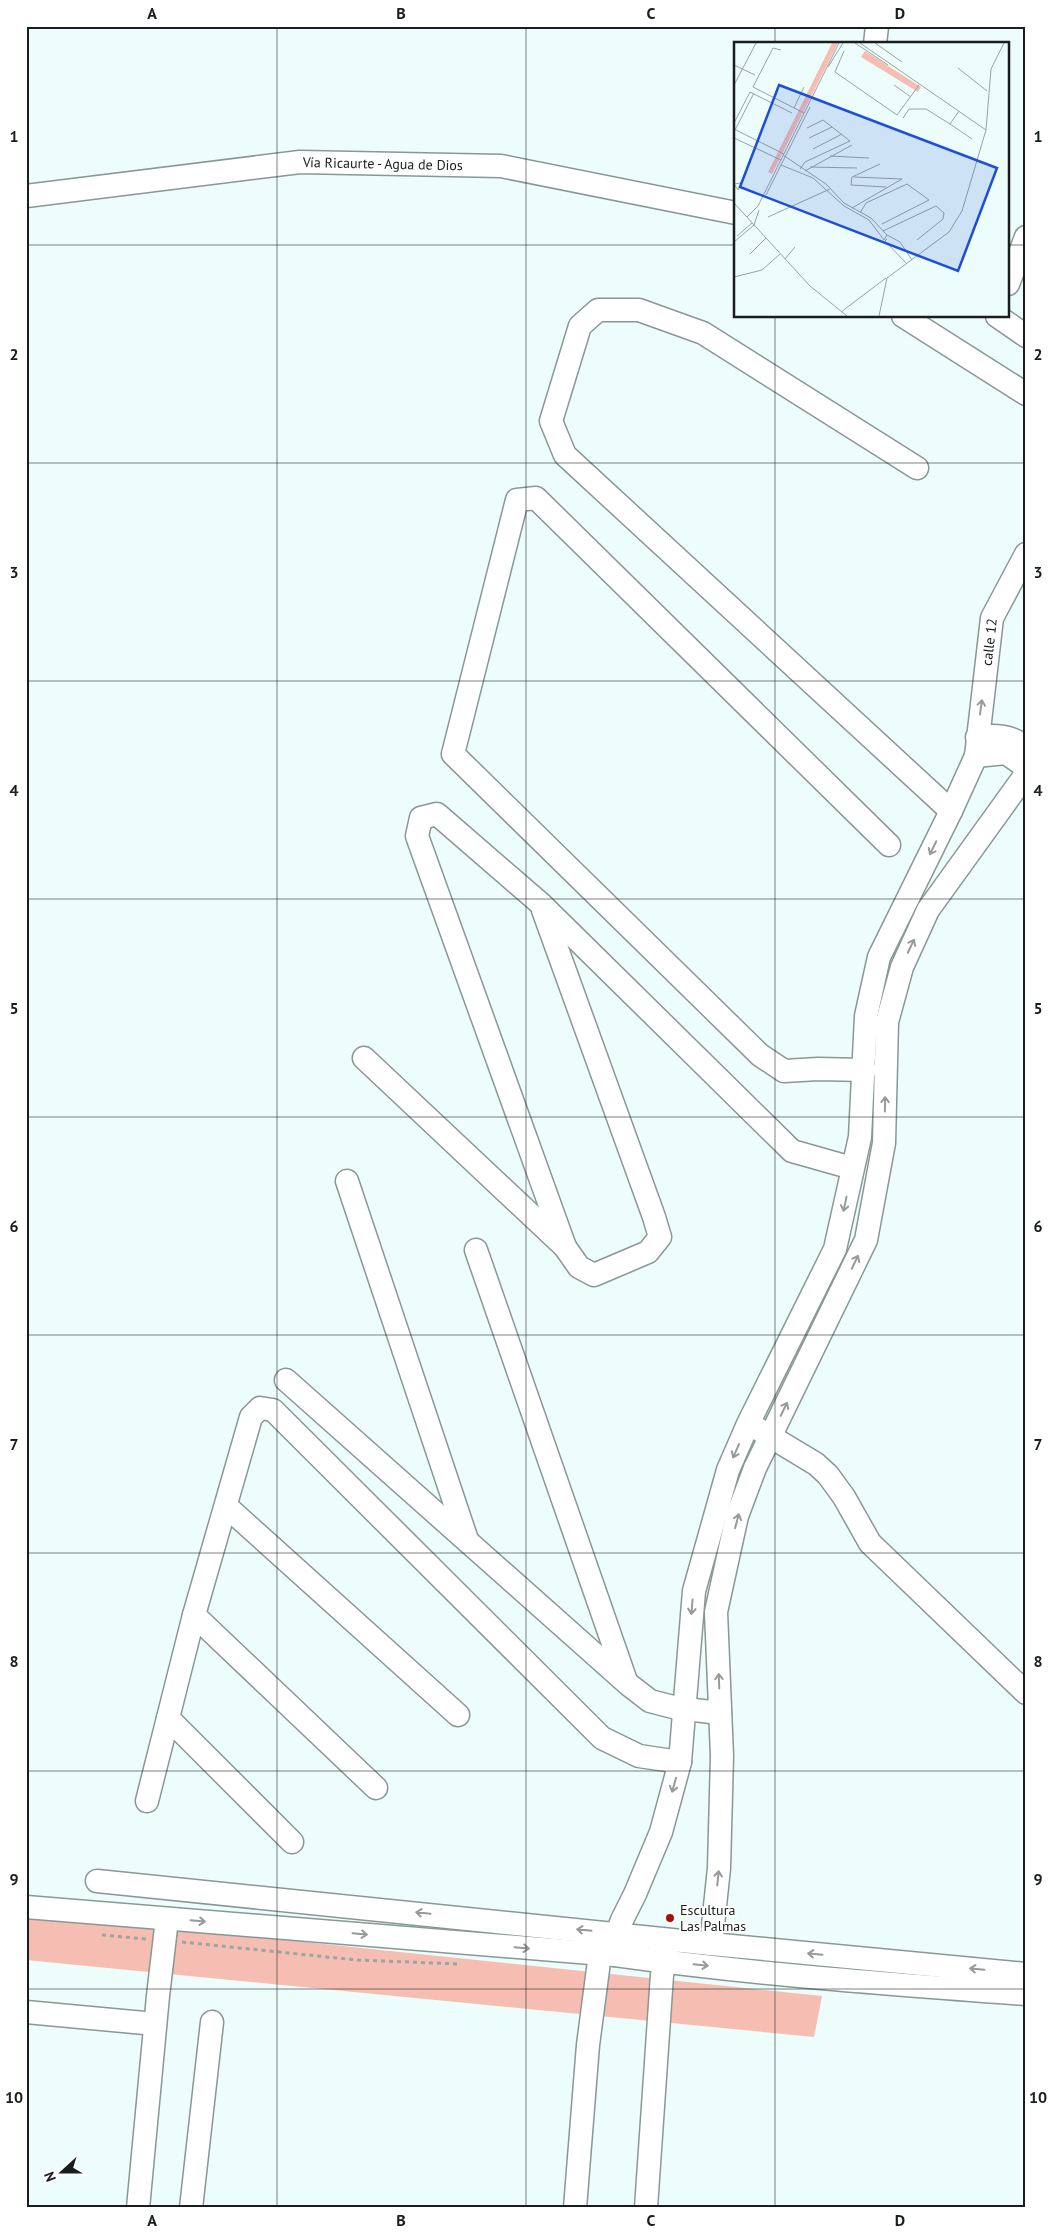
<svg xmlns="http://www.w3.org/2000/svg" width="1052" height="2234" font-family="'PT Sans',sans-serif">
  <rect width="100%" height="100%" fill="#edfdfb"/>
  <path fill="#f6bdb2" d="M26 1913 822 1996 814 2037 26 1960Z"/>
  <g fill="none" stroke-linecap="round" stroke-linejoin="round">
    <defs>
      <g id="minor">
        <path d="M875 44 877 26"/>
        <path id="s1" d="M26 196 300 162 501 166 736 213"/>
        <path d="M1008 284 1026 237"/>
        <path d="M903 316 1026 394"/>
        <path d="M997 316 1026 336"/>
        <path d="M917 468 703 333 639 310H598L580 326 551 421 565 455 951 811"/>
        <path d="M977 737C995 735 1012 735 1026 748"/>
        <path d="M976 756 1006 753 1026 767"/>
        <path d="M364 1058 565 1247 579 1267 594 1275 648 1252 660 1237 654 1217 543 910"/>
        <path d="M865 1070 818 1069 784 1071 760 1055 453 754 517 500 536 498 889 845"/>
        <path d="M347 1181 467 1540"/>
        <path d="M565 1247 417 836 421 818 437 814 541 904 792 1151 852 1168"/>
        <path d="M476 1250 626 1681"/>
        <path d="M286 1380 628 1684 650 1701 677 1708 720 1713"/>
        <path d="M758 1429 816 1464 828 1475 844 1497 870 1543 1026 1693"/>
        <path d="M226 1506 458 1715"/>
        <path d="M194 1615 376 1788"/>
        <path d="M147 1801 168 1718"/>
        <path d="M292 1842 168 1718 194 1615 251 1417 260 1408 273 1410 602 1738 639 1756 680 1762"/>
        <path d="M97 1881 711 1944 1026 1974"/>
        <path d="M26 1907 615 1955C751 1974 889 1984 1026 1994"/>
        <path d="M711 1944 719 1868 722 1756 716 1612 737 1516 755 1468 866 1240 884 1143 887 1022 902 967 928 910 1026 774"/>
        <path id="s2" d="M615 1955 617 1933 622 1920 635 1894 661 1832 680 1762 694 1591 728 1470 748 1424 835 1249 860 1137 866 1016 879 957 951 811 976 756 992 618 1026 554"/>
        <path d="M26 2012 155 2024"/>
        <path d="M138 2208 158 1996 167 1919"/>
        <path d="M191 2208 212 2022"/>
        <path d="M575 2208 588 2045 600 1954"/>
        <path d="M646 2208 662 1975 667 1947"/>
      </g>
    </defs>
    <use href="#minor" stroke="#889895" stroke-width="25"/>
    <g stroke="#99a5a3" stroke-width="3" stroke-dasharray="4 4" stroke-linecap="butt">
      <path d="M102 1935 146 1939"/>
      <path d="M182 1942 357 1960 460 1964"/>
    </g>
    <use href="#minor" stroke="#fff" stroke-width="22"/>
  </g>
  <defs><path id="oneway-shaft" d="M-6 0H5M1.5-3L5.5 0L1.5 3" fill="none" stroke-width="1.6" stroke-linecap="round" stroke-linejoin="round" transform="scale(1.25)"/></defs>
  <g stroke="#979a99">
    <use href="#oneway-shaft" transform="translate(981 707) rotate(-82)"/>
    <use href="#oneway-shaft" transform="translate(933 848) rotate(116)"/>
    <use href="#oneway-shaft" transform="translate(911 946) rotate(-65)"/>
    <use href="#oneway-shaft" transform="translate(885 1104) rotate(-89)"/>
    <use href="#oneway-shaft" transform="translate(845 1204) rotate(102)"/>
    <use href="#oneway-shaft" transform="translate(855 1262) rotate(-64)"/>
    <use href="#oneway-shaft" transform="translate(784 1409) rotate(-64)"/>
    <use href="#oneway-shaft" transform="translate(736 1451) rotate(114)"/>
    <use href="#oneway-shaft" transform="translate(737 1521) rotate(-75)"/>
    <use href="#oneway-shaft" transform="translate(692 1607) rotate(94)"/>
    <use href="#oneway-shaft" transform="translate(719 1681) rotate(-92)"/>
    <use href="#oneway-shaft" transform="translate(674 1785) rotate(106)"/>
    <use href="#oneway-shaft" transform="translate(718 1878) rotate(-84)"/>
    <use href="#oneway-shaft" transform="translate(423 1913) rotate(-174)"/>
    <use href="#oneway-shaft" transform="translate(198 1921) rotate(5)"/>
    <use href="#oneway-shaft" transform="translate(584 1930) rotate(-174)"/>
    <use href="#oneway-shaft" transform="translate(360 1934) rotate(5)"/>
    <use href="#oneway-shaft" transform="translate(522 1948) rotate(5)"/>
    <use href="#oneway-shaft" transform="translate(815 1954) rotate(-175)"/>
    <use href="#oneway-shaft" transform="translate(701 1965) rotate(6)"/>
    <use href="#oneway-shaft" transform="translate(977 1969) rotate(-175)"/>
  </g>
  <path fill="none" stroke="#181e1d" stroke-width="1" stroke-opacity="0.55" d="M277 26V2208M526 26V2208M775 26V44M26 245H736M1008 245H1026M775 316V2208M26 463H1026M26 681H1026M26 899H1026M26 1117H1026M26 1335H1026M26 1553H1026M26 1771H1026M26 1989H1026"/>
  <circle fill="#a51202" stroke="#fff" stroke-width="2" cx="670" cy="1918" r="5"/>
  <g text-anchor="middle" stroke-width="4" stroke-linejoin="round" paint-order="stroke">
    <g font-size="14" fill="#181e1d" stroke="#fff">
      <text dy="5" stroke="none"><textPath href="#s1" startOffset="359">Vía Ricaurte - Agua de Dios</textPath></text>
      <text dy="5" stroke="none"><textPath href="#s2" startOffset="1382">calle 12</textPath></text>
    </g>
    <g font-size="14" fill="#181e1d" stroke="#fff" text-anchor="start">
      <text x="680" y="1915">Escultura<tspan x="680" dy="16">Las Palmas</tspan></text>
    </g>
  </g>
  <g transform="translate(734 42)">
    <rect width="275" height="275" fill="#edfdfb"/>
    <path d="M98 1H104L38 132 34 130ZM131 9 187 45 184 50 127 15Z" fill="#f6bdb2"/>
    <path fill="none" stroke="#98a4a2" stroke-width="1" d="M121 1 154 23M126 1 252 88M141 1 168 20M47 8 39 6 19 45 70 71M110 9 101 30 163 73 185 43M0 23 21 33M94 25 109 1M224 26 253 49M0 43 22 1M160 43 177 55M60 66 70 45M169 76 175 67H192L216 82 225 69M0 81 16 50 58 71M216 82 238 97M0 87 50 112M1 88 20 51M0 96 47 118M75 96 98 85M79 107 108 92M49 113 92 142 110 161 137 176 153 193 166 200 178 218M96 114 135 116M146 122 118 135 117 143 152 145M47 123 79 136 110 164 135 178 150 198 153 193M76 125 123 126M66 127 71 120 116 99 89 78 73 86M71 129 118 103M7 141V142L4 148 0 142ZM32 153 76 65M0 161 76 244 113 274M118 166 168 137 120 135M126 171 132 161 173 142 195 158 148 182M13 175 24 164 105 1M34 175 96 147M149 189 202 164 210 171 209 177 183 198M3 194 18 181M153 197 151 199 173 222M0 200 20 183 25 168M16 212 32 196M51 217 61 205M0 235 28 228 46 212M107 270 152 236M145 274 153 236 215 190 228 169 252 88 257 27 270 1"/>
    <path fill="#1d4ed8" fill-opacity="0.15" stroke="#1d4ed8" stroke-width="2.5" d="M45 43 263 126 224 229 6 145Z"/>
    <rect width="275" height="275" fill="none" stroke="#181e1d" stroke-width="2.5"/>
  </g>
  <rect width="1052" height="2234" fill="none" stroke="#ffffff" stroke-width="55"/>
  <g transform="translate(62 2172) rotate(249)" stroke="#ffffff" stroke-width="4" paint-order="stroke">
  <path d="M0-4L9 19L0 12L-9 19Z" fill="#181e1d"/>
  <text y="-8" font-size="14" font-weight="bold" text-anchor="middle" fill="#181e1d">N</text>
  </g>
  <rect x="28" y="28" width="996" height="2178" fill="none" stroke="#181e1d" stroke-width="2"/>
  <g font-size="16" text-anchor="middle" font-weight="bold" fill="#181e1d">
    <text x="152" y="19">A</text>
    <text x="401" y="19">B</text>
    <text x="651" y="19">C</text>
    <text x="900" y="19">D</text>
    <text x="14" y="142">1</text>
    <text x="1038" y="142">1</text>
    <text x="14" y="360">2</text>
    <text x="1038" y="360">2</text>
    <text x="14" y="578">3</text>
    <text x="1038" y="578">3</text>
    <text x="14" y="796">4</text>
    <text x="1038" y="796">4</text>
    <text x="14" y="1014">5</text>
    <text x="1038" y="1014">5</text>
    <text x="14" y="1232">6</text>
    <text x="1038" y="1232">6</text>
    <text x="14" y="1450">7</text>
    <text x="1038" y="1450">7</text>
    <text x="14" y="1667">8</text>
    <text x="1038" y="1667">8</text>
    <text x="14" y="1885">9</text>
    <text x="1038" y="1885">9</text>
    <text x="14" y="2103">10</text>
    <text x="1038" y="2103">10</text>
    <text x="152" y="2226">A</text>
    <text x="401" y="2226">B</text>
    <text x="651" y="2226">C</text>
    <text x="900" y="2226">D</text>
  </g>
</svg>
